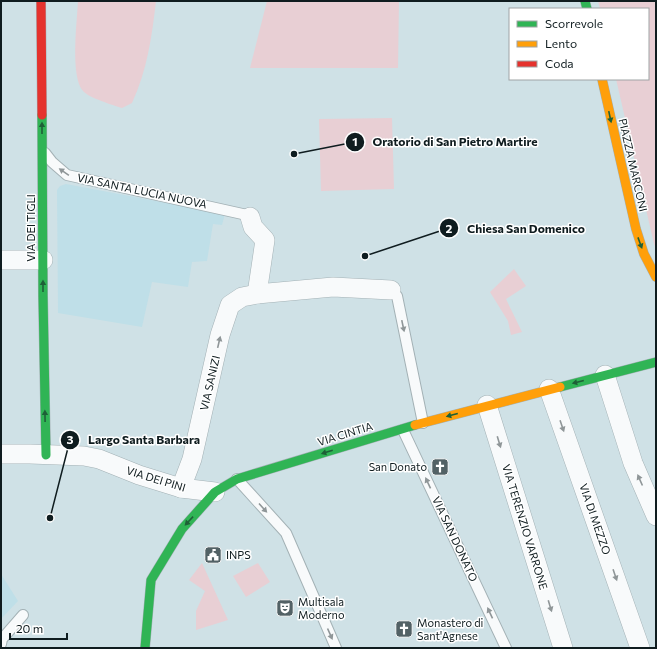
<svg xmlns="http://www.w3.org/2000/svg" width="657" height="649" font-family="Commissioner,sans-serif">
  <rect width="100%" height="100%" fill="#cfe1e6"/>
  <g fill="#bfdfe8">
    <path d="M66 184 225 214 222 225 213 224 207 261 192 262 188 287 152 282 142 327 58 313 57 190 60 186Z"/>
    <path d="M1 568V574L18 601 1 619Z"/>
  </g>
  <g fill="#e8cfd4">
    <path d="M78 1H156C152 36 147 71 132 103L122 108C113 105 89 98 83 91 70 76 77 22 78 1Z"/>
    <path d="M267 1H399L398 68H250Z"/>
    <path d="M598 1H656V249L654 244 616 79H648V9H600Z"/>
    <path d="M392 118 394 189 321 191 319 119Z"/>
    <path d="M514 269 526 286 506 299 522 332 511 335 508 321 490 292Z"/>
    <path d="M202 563 228 620 196 630V611L205 591 189 580Z"/>
    <path d="M258 563 270 582 246 597 233 576Z"/>
  </g>
  <g fill="none" stroke-linecap="round" stroke-linejoin="round">
    <defs>
      <g id="lane">
        <path d="M45 153 52 162 67 175 247 215 250 217"/>
        <path d="M391 290 397 296 423 423"/>
        <path d="M403 430 506 648"/>
        <path d="M237 479 286 533 336 648"/>
        <path d="M1 644 2 639 23 615"/>
      </g>
      <g id="street">
        <path d="M250 217 253 227 265 240 257 294"/>
        <path d="M1 260H43"/>
        <path d="M605 375 633 463 656 516"/>
        <path d="M549 389 640 648"/>
        <path d="M487 405 563 648"/>
        <path d="M1 454H30L84 456 99 459 139 475 181 488 215 492"/>
        <path d="M181 488 192 459 220 335 230 305 242 297 257 294 333 287 391 290"/>
      </g>
      <g id="fast">
        <path d="M585 1 587 9"/>
        <path d="M42 115 43 296 46 455"/>
        <path d="M560 387 656 362"/>
        <path d="M145 648 151 580 182 529 215 492 237 479 415 425"/>
      </g>
      <g id="slow">
        <path d="M602 79 636 229 644 254 656 277"/>
        <path d="M415 425 560 387"/>
      </g>
      <path id="jam" d="M41 1 42 115"/>
    </defs>
    <use href="#lane" stroke="#a3b1b5" stroke-width="12"/>
    <use href="#street" stroke="#a3b1b5" stroke-width="20"/>
    <use href="#fast" stroke="#a3b1b5" stroke-width="10"/>
    <use href="#slow" stroke="#a3b1b5" stroke-width="10"/>
    <use href="#jam" stroke="#a3b1b5" stroke-width="10"/>
    <use href="#lane" stroke="#f8fafb" stroke-width="10"/>
    <use href="#street" stroke="#f8fafb" stroke-width="19"/>
    <use href="#fast" stroke="#30b455" stroke-width="9"/>
    <use href="#slow" stroke="#ff9f0a" stroke-width="9"/>
    <use href="#jam" stroke="#e5322d" stroke-width="9"/>
  </g>
  <defs><path id="oneway-solid" d="M-6-.8H1V-3.2L6.5 0L1 3.2V.8H-6Z"/></defs>
  <g fill="#1e6037">
    <use href="#oneway-solid" transform="translate(610 117) rotate(78)"/>
    <use href="#oneway-solid" transform="translate(42 128) rotate(-90)"/>
    <use href="#oneway-solid" transform="translate(640 243) rotate(70)"/>
    <use href="#oneway-solid" transform="translate(43 286) rotate(-90)"/>
    <use href="#oneway-solid" transform="translate(578 382) rotate(166)"/>
    <use href="#oneway-solid" transform="translate(452 415) rotate(165)"/>
    <use href="#oneway-solid" transform="translate(45 416) rotate(-91)"/>
    <use href="#oneway-solid" transform="translate(327 452) rotate(163)"/>
    <use href="#oneway-solid" transform="translate(189 521) rotate(133)"/>
  </g>
  <g fill="#8f9698">
    <use href="#oneway-solid" transform="translate(64 172) rotate(-145)"/>
    <use href="#oneway-solid" transform="translate(403 326) rotate(78)"/>
    <use href="#oneway-solid" transform="translate(219 342) rotate(-77)"/>
    <use href="#oneway-solid" transform="translate(562 426) rotate(71)"/>
    <use href="#oneway-solid" transform="translate(499 442) rotate(73)"/>
    <use href="#oneway-solid" transform="translate(640 480) rotate(-114)"/>
    <use href="#oneway-solid" transform="translate(428 483) rotate(-115)"/>
    <use href="#oneway-solid" transform="translate(263 508) rotate(48)"/>
    <use href="#oneway-solid" transform="translate(615 575) rotate(71)"/>
    <use href="#oneway-solid" transform="translate(550 606) rotate(73)"/>
    <use href="#oneway-solid" transform="translate(490 613) rotate(-115)"/>
    <use href="#oneway-solid" transform="translate(330 634) rotate(66)"/>
  </g>
  <defs>
    <symbol id="church-square" viewBox="-11 -11 22 22"><rect x="-9" y="-9" width="18" height="18" rx="4" fill="#526165" stroke="#fff"/><path d="M-1.2-6h2.4v3.5h3.3v2.4h-3.3V6h-2.4V-.1h-3.3v-2.4h3.3Z" fill="#fff"/></symbol>
    <symbol id="civic-square" viewBox="-11 -11 22 22"><rect x="-9" y="-9" width="18" height="18" rx="4" fill="#526165" stroke="#fff"/><path d="M-.6-6.5H3V-4.5H.6V-3L4-1V1h2V6H-6V1h2V-1L-.6-3ZM-1.2 2.5V6h2.4V2.5Z" fill="#fff"/></symbol>
    <symbol id="theatre-square" viewBox="-11 -11 22 22"><rect x="-9" y="-9" width="18" height="18" rx="4" fill="#526165" stroke="#fff"/><path d="M-5-5.5Q0-4 5-5.5V0Q5 5 0 6Q-5 5-5 0ZM-3.3-2.5H-1v1.5H-3.3ZM1-2.5H3.3v1.5H1ZM-2.8 1Q0 5.5 2.8 1Z" fill="#fff"/></symbol>
  </defs>
  <g fill-rule="evenodd">
    <use href="#church-square" x="430" y="457" width="20" height="20"/>
    <use href="#civic-square" x="203" y="545" width="20" height="20"/>
    <use href="#theatre-square" x="275" y="598" width="20" height="20"/>
    <use href="#church-square" x="394" y="619" width="20" height="20"/>
  </g>
  <g text-anchor="middle" stroke-width="3" stroke-linejoin="round" paint-order="stroke">
    <g font-size="11" fill="#0f1c1f" stroke="#fff">
      <text transform="translate(633 165) rotate(77)" y="4">PIAZZA MARCONI</text>
      <text transform="translate(142 191) rotate(12)" y="4">VIA SANTA LUCIA NUOVA</text>
      <text transform="translate(31 228) rotate(-90)" y="4">VIA DEI TIGLI</text>
      <text transform="translate(210 383) rotate(-77)" y="4">VIA SANIZI</text>
      <text transform="translate(345 434) rotate(-17)" y="4">VIA CINTIA</text>
      <text transform="translate(156 479) rotate(17)" y="4">VIA DEI PINI</text>
      <text transform="translate(595 519) rotate(71)" y="4">VIA DI MEZZO</text>
      <text transform="translate(525 527) rotate(73)" y="4">VIA TERENZIO VARRONE</text>
      <text transform="translate(455 539) rotate(65)" y="4">VIA SAN DONATO</text>
    </g>
    <g font-size="11" fill="#0f1c1f" stroke="#fff" text-anchor="start">
      <text x="427" y="471" text-anchor="end">San Donato</text>
      <text x="226" y="559">INPS</text>
      <text x="298" y="606">Multisala<tspan x="298" dy="13">Moderno</tspan></text>
      <text x="417" y="627">Monastero di<tspan x="417" dy="13">Sant'Agnese</tspan></text>
    </g>
  </g>
  <path fill="none" stroke="#0f1c1f" stroke-width="1.5" d="M294 154L355 142M365 256L449 228M50 518L70 440"/>
  <g fill="#0f1c1f" stroke="#fff" stroke-width="1.5">
    <circle cx="294" cy="154" r="4"/>
    <circle cx="365" cy="256" r="4"/>
    <circle cx="50" cy="518" r="4"/>
    <circle cx="355" cy="142" r="10"/>
    <circle cx="449" cy="228" r="10"/>
    <circle cx="70" cy="440" r="10"/>
  </g>
  <g font-size="12" text-anchor="middle" font-weight="bold" fill="#fff">
    <text x="355" y="146">1</text>
    <text x="449" y="233">2</text>
    <text x="70" y="444">3</text>
  </g>
  <g font-size="12" text-anchor="middle" font-weight="bold" fill="#0f1c1f" stroke="#fff" stroke-width="3" stroke-linejoin="round" paint-order="stroke">
    <text x="455" y="146">Oratorio di San Pietro Martire</text>
    <text x="526" y="233">Chiesa San Domenico</text>
    <text x="144" y="444">Largo Santa Barbara</text>
  </g>
  <rect width="657" height="649" fill="none" stroke="#0f1c1f" stroke-width="4"/>
  <rect x="509" y="8" width="140" height="72" fill="#ffffff" stroke="#9fa4a5"/>
  <rect x="517" y="21" width="20" height="6" fill="#30b455" stroke="#9fa4a5"/>
  <text x="545" y="28" font-size="12" fill="#0f1c1f">Scorrevole</text>
  <rect x="517" y="41" width="20" height="6" fill="#ff9f0a" stroke="#9fa4a5"/>
  <text x="545" y="48" font-size="12" fill="#0f1c1f">Lento</text>
  <rect x="517" y="61" width="20" height="6" fill="#e5322d" stroke="#9fa4a5"/>
  <text x="545" y="68" font-size="12" fill="#0f1c1f">Coda</text>
  <path d="M10 633v6h57v-6" fill="none" stroke="#0f1c1f" stroke-width="2"/>
  <text x="16" y="633" font-size="12" fill="#0f1c1f" stroke="#ffffff" stroke-width="3" paint-order="stroke">20 m</text>
</svg>
